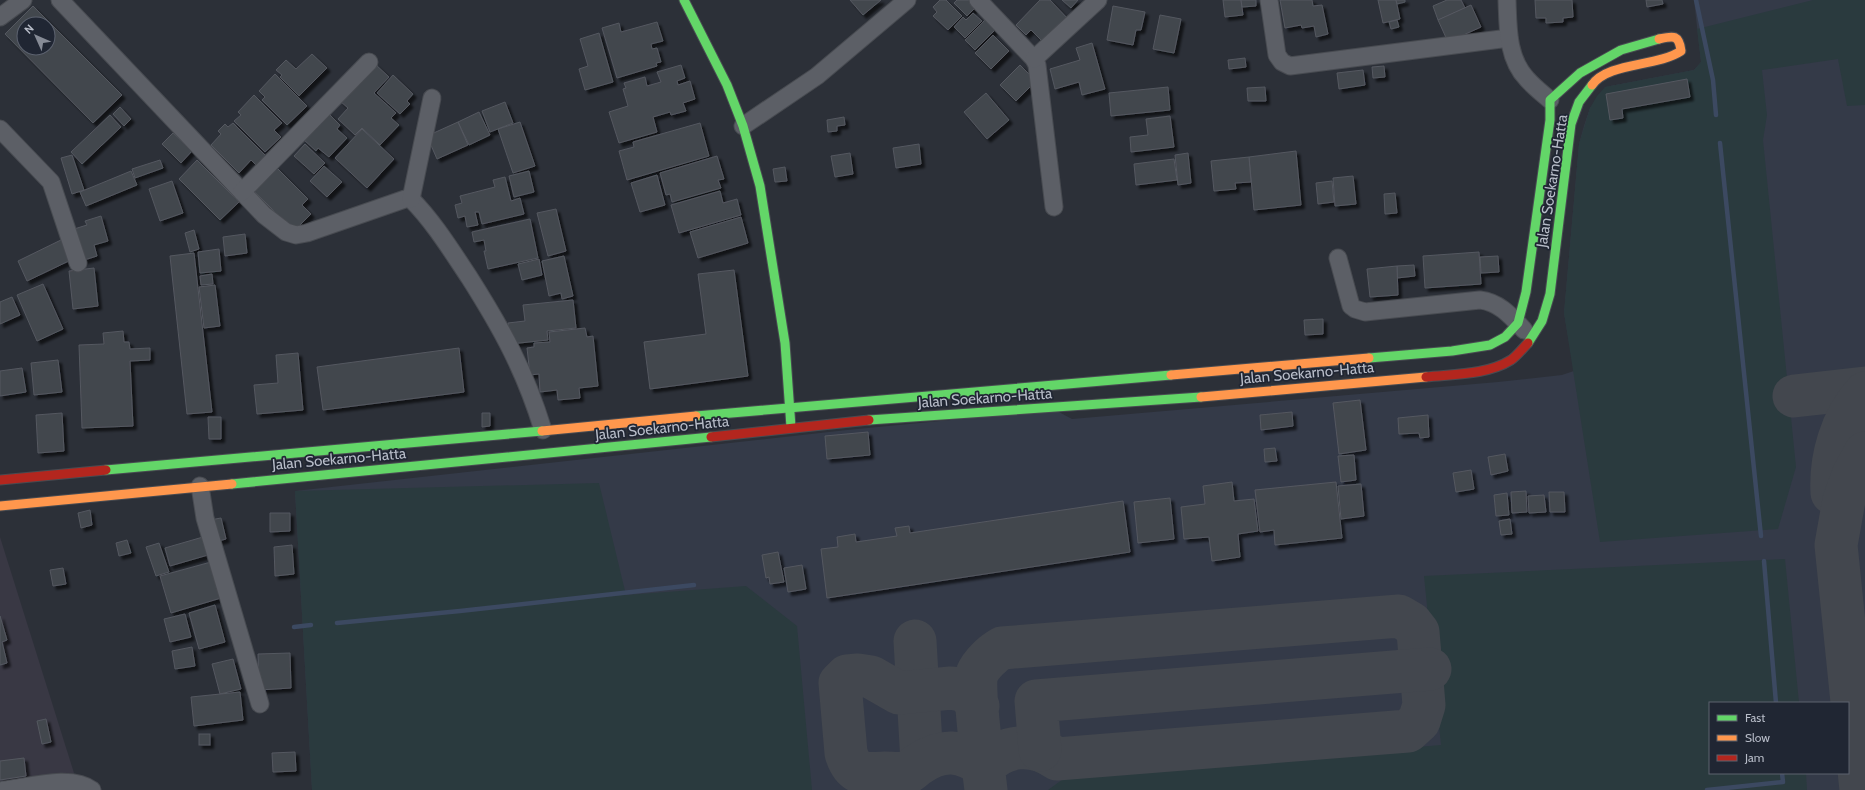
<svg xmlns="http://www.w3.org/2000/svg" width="1865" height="790" font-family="Cabin,sans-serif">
  <defs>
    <filter id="shadow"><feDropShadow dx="3.5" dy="3.5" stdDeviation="1" flood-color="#0009"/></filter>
  </defs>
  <rect width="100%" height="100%" fill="#2c3038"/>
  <path fill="#393844" d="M0 537 74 773 0 781Z"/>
  <path fill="#343a48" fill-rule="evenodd" d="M1694 0H1865V790H312L295 491 847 430 1055 410 1072 419 1498 382 1562 375 1574 371 1564 313 1579 144 1584 126 1590 108 1605 87 1694 70 1701 62ZM1710 703H1848V773H1710Z"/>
  <g fill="#2a3a3e">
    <path d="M1813 0H1865V105L1847 106 1838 59 1762 70 1767 115 1763 140 1796 467 1778 529 1600 542 1564 313 1579 144 1590 108 1597 96 1605 87 1694 70 1701 62 1697 29Z"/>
    <path d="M599 483 626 595 746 586 797 626 812 790H312L295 491Z"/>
    <path d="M1785 559 1799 703H1710V773H1806L1807 790H1048L1066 777 1441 745 1424 576Z"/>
  </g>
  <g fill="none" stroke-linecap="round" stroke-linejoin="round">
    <g stroke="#3c4961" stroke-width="4.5">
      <path d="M1696 0 1713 80 1716 115"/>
      <path d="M1720 143 1761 536"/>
      <path d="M1764 561 1776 703"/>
      <path d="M337 623 460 611 694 585"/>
      <path d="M294 627 311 625"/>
      <path d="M1707 790 1783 782 1782 773"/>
    </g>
    <g stroke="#43474e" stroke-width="43">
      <path d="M1794 396 1865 388"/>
      <path d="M1832 493C1830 458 1841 419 1865 393"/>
      <path d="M915 641 922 762"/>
      <path d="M978 706 970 695 962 690 951 688 899 693 871 677 858 675 847 676 840 683 846 753C853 776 864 774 885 773 891 773 900 774 906 773 911 772 915 766 919 764 943 748 961 750 984 766 1004 744 1033 742 1057 759L1408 731 1419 721 1424 705 1418 632 1411 623 1399 616 1002 648C993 653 981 664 977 674 972 683 984 773 986 790"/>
      <path d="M1040 750 1036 701 1430 669"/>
      <path d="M1861 790 1836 545 1844 500 1854 473 1865 453"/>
    </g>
  </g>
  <g fill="#43464d" stroke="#545860" fill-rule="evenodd" filter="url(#shadow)">
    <path d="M850 0H881L863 15Z"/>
    <path d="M940 0H946L962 16 948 30 933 16 937 12 933 7Z"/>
    <path d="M957 0H970L977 6 967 16 954 3Z"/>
    <path d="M1040 0H1050L1069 20 1045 44 1031 30 1026 35 1016 25Z"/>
    <path d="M1062 0H1078L1071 8Z"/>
    <path d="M1223 0H1241L1243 15 1225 17Z"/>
    <path d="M1241 0H1256V6L1242 7Z"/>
    <path d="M1280 0H1312L1313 6 1322 5 1328 34 1316 37 1314 26 1302 28 1301 25 1285 28Z"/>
    <path d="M1378 0H1396L1400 19 1383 23Z"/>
    <path d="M1396 0H1405V2L1397 4Z"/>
    <path d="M1447 0H1461L1465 8 1438 20 1433 6Z"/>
    <path d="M1535 0H1572L1573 17 1563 18V22L1546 23V18H1536Z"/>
    <path d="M1646 0H1662L1663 4 1647 7Z"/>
    <path d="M1471 5 1481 27 1448 42 1438 20Z"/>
    <path d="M33 6 122 95 93 123 5 34ZM24 24H48V48H24Z"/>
    <path d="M1113 6 1145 12 1141 30H1136L1133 45 1107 40Z"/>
    <path d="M973 13 982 21 965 38 954 27 963 17 966 20Z"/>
    <path d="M1160 15 1181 19 1174 53 1153 49Z"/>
    <path d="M985 20 995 30 975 50 965 40Z"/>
    <path d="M1397 20 1399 27 1391 29 1389 22Z"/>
    <path d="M657 22 663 41 651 44 652 49 657 48 661 62 656 63 657 66 617 78 602 28 619 23 621 32Z"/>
    <path d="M599 33 613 82 585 90 579 69 588 66 580 39Z"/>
    <path d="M993 35 1009 51 991 69 975 53Z"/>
    <path d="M1092 43 1105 89 1082 95 1079 82 1055 89 1050 69 1080 60 1076 48Z"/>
    <path d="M312 54 327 68 299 96 280 77 282 75 276 70 286 60 296 69Z"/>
    <path d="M1245 58 1246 67 1229 69 1228 60Z"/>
    <path d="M375 64 389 77 374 93 396 113 391 118 399 125 380 145 362 128 355 135 338 119 348 108 340 101Z"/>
    <path d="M681 65 685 78 677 81 678 85 690 81 695 99 683 103 686 111 671 115 670 112 653 117 657 132 619 143 609 112 628 106 623 89 626 88 624 83 645 77 647 86 661 82 657 72Z"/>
    <path d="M1020 65 1036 81 1016 101 1000 85Z"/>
    <path d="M1384 66 1385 77 1373 78 1372 67Z"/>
    <path d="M1363 70 1365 85 1339 89 1337 73Z"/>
    <path d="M275 74 307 106 287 125 262 100 265 97 259 91Z"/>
    <path d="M393 75 413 94 407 101 410 104 400 114 377 93Z"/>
    <path d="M1687 79 1690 97 1622 109 1623 118 1610 120 1606 94Z"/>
    <path d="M1168 87 1170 110 1111 116 1109 93Z"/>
    <path d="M1265 87 1266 101H1248L1247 88Z"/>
    <path d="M986 93 1009 120 987 139 964 112Z"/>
    <path d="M254 95 282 123 274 130 281 137 265 152 234 121 241 115 238 112Z"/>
    <path d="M505 102 513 123 490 132 482 111Z"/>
    <path d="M120 107 131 119 124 126 113 114Z"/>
    <path d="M479 112 490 135 469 145 458 122Z"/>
    <path d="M328 113 340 125 337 129 347 138 329 157 318 148 316 151 303 139Z"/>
    <path d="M110 115 121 127 82 164 71 152Z"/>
    <path d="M1170 116 1174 147 1131 152 1130 137 1148 135 1146 119Z"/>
    <path d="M844 117 845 125 837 126V131L828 132 827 120Z"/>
    <path d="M458 122 468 145 437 159 427 136Z"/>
    <path d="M520 122 535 166 513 173 498 129Z"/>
    <path d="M233 123 268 158 259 168 251 160 239 173 211 145 221 134 218 131 225 124 228 127Z"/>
    <path d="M700 123 709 156 627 180 619 151 634 147 633 142Z"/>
    <path d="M362 129 394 159 367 188 335 158Z"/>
    <path d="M173 133 192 151 181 163 162 144Z"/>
    <path d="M305 144 325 163 314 174 294 156Z"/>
    <path d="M919 144 921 164 896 168 893 148Z"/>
    <path d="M1296 151 1301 205 1254 210 1249 157Z"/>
    <path d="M850 153 853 174 835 177 831 156Z"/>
    <path d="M1188 153 1191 183 1178 185 1175 155Z"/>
    <path d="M72 155 84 190 72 194 61 158Z"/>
    <path d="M717 156 724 179 718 180 721 188 672 202 670 194 666 195 660 173Z"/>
    <path d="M1249 157 1251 182 1235 183 1236 189 1214 191 1211 161Z"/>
    <path d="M1174 159 1177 180 1136 185 1134 164Z"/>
    <path d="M160 160 163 168 135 178 132 169Z"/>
    <path d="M197 160 239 202 220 220 179 179Z"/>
    <path d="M324 166 342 182 327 197 310 181Z"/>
    <path d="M276 167 308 199 302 205 311 214 294 231 253 190Z"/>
    <path d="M785 167 787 181 775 182 773 169Z"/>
    <path d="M131 171 137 185 86 206 80 192Z"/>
    <path d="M529 171 534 192 514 197 509 176Z"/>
    <path d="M657 175 665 205 640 212 631 183Z"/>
    <path d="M1353 176 1356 204 1335 206 1333 178Z"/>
    <path d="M505 177 511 201 520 198 524 214 482 224 479 212H475L478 225 467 227 465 216 458 218 455 205 462 203 460 196 495 187 493 180Z"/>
    <path d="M172 181 183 213 160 221 149 189Z"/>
    <path d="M1332 181 1334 202 1318 204 1316 183Z"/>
    <path d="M720 191 723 203 737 199 741 215 679 233 671 205Z"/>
    <path d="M1395 193 1397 213 1385 214 1384 194Z"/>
    <path d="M556 209 566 251 548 256 537 213Z"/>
    <path d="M101 216 108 241 94 245 97 256 81 261 71 230 87 225 85 221Z"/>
    <path d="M741 217 748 243 698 258 690 232Z"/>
    <path d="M530 219 538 258 488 269 484 251H486L484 240 474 242 472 232Z"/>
    <path d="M194 230 199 249 190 252 185 233Z"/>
    <path d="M245 234 247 253 225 256 223 237Z"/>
    <path d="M63 239 73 259 27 281 18 261Z"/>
    <path d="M219 249 221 271 200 273 198 252Z"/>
    <path d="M1479 252 1481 284 1425 288 1423 256Z"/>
    <path d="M194 253 212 412 187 414 170 256Z"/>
    <path d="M564 256 573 296 562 299 561 293 549 296 542 261Z"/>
    <path d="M1498 256 1499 272 1481 273 1480 257Z"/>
    <path d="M539 259 542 275 522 280 518 264Z"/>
    <path d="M1414 265 1415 276 1397 278V266Z"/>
    <path d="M1397 266 1398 295 1370 297 1367 269Z"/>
    <path d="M94 268 98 306 73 309 69 271Z"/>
    <path d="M734 270 748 376 650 389 644 342 706 334 698 274Z"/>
    <path d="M212 274 213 284 201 285 200 276Z"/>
    <path d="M43 284 63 329 37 341 17 295Z"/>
    <path d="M215 285 220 326 204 328 199 287Z"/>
    <path d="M12 297 20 315 0 324V302Z"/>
    <path d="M573 300 576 328 547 331 548 340 510 344 508 323 525 321 523 305Z"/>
    <path d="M1323 319V334L1305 335 1304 320Z"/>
    <path d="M585 328 587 337 593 336 598 386 579 388 580 398 558 400 557 390 540 392 539 374 530 375 527 348 534 347V343L550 342 549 332Z"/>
    <path d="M123 331 124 342H129L130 349 150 348V360L130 361 133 426 82 428 79 345 104 344 103 333Z"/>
    <path d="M459 348 464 392 323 410 317 367Z"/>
    <path d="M298 353 303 410 257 414 254 385 278 383 276 355Z"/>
    <path d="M58 360 62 392 34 395 31 363Z"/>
    <path d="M22 368 26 392 0 396V371Z"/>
    <path d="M1360 400 1366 450 1339 454 1333 403Z"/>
    <path d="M1292 412 1293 426 1261 430 1260 415Z"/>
    <path d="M62 413 64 451 38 453 36 415Z"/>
    <path d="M482 413H490V426L482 427Z"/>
    <path d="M1428 415 1429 437 1420 438 1419 433 1399 434 1398 418Z"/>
    <path d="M208 417H221V439H209Z"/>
    <path d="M868 432 870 455 827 459 825 436Z"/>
    <path d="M1275 448 1277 461 1265 462 1264 449Z"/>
    <path d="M1505 454 1508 471 1491 475 1488 457Z"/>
    <path d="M1354 455 1356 480 1341 482 1338 456Z"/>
    <path d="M1471 470 1474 489 1456 492 1453 473Z"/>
    <path d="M1232 482 1234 501 1254 499 1258 531 1238 534 1240 557 1212 561 1209 537 1184 539 1181 507 1205 504 1203 486Z"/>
    <path d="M1336 482 1342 538 1275 545 1274 530 1260 532 1255 490Z"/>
    <path d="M1361 484 1364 516 1341 519 1338 486Z"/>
    <path d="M1526 491 1527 512 1512 513 1511 492Z"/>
    <path d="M1549 492H1564L1565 512H1550Z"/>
    <path d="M1507 493 1509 515 1496 516 1494 495Z"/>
    <path d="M1544 495 1546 512 1529 513 1528 496Z"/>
    <path d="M1170 498 1174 539 1138 543 1134 502Z"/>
    <path d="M1123 501 1130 552 827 598 821 549 838 547 837 537 855 534 856 542 897 536 895 528 909 526 910 533Z"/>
    <path d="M90 510 92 525 81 528 78 513Z"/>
    <path d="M270 513H290V531L270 532Z"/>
    <path d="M221 518 226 539 215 542 210 520Z"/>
    <path d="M1510 519 1512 534 1501 535 1499 521Z"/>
    <path d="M203 537 208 555 170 566 165 548Z"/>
    <path d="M127 540 131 553 119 556 116 543Z"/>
    <path d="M159 543 169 572 156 576 146 547Z"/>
    <path d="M292 545 294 574 275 576 274 547Z"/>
    <path d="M778 552 784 582 770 584 769 577 766 578 762 555Z"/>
    <path d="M211 562 221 598 171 613 160 576Z"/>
    <path d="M802 565 806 589 788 592 784 568Z"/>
    <path d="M63 568 66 584 53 586 50 570Z"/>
    <path d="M215 605 225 642 199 649 189 613Z"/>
    <path d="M185 614 191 637 170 642 164 619Z"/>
    <path d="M0 616 7 640 2 642 7 663 0 665Z"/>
    <path d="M192 647 195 666 175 669 172 651Z"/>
    <path d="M290 653 291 688 259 690 258 654Z"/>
    <path d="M233 659 241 689 220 694 212 664Z"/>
    <path d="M240 692 243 720 194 726 191 697Z"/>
    <path d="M46 719 51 742 42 744 37 721Z"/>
    <rect x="199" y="734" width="11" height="11"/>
    <path d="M295 752 296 771 273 772 272 753Z"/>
    <path d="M24 758 26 776 0 780V761Z"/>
  </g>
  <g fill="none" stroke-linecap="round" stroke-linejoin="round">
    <defs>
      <g id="street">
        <path d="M60 0 264 215 286 232 296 235 307 233 405 199H411C433 221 451 250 469 277 502 329 525 371 543 430"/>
        <path d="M978 0 1034 59 1037 65 1054 207"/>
        <path d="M1269 0 1277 55 1282 62 1290 66 1509 38"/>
        <path d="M1507 0C1508 27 1507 58 1527 79 1534 87 1542 93 1550 100"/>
        <path d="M0 17 23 0"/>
        <path d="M1034 59 1098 0"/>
        <path d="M743 126 817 76 907 0"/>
        <path d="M0 129 51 182 78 263"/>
        <path d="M242 192 369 62"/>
        <path d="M411 199 432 98"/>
        <path d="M1338 258 1351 306 1355 309 1365 312 1480 300C1499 302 1511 316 1524 330"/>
        <path d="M200 486 205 518 260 704"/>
        <path d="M4 790C29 787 72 774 92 790"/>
      </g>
      <g id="fast">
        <path d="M684 0 727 85 743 126 760 186 785 343 791 427"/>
        <path d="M1528 343 1542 321 1550 294 1571 124 1579 102 1592 85"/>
        <path d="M1369 358 1452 351 1490 345 1505 337 1518 323 1526 292 1550 120V100L1580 73 1621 50 1659 39"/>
        <path d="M696 416 1171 375"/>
        <path d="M869 420 1201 397"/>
        <path d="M106 470 542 431"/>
        <path d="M232 484 711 437"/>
      </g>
      <g id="slow">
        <path d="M1592 85C1608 62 1657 67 1681 51 1679 34 1673 36 1659 39"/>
        <path d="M1171 375 1369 358"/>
        <path d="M1201 397 1426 377"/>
        <path d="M542 431 696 416"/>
        <path d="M0 506 232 484"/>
      </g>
      <g id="jam">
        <path d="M1426 377C1453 374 1487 375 1511 360 1517 356 1523 348 1528 343"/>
        <path d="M711 437 869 420"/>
        <path d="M0 480 106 470"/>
      </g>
    </defs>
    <use href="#street" stroke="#484b51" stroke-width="19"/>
    <use href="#fast" stroke="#484b51" stroke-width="11"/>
    <use href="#slow" stroke="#484b51" stroke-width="11"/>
    <use href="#jam" stroke="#484b51" stroke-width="11"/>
    <use href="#street" stroke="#5c5f66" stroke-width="17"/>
    <use href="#fast" stroke="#63d668" stroke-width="9"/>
    <use href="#slow" stroke="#ff974d" stroke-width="9"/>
    <use href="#jam" stroke="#b3261e" stroke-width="9"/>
  </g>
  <g text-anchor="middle" stroke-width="3.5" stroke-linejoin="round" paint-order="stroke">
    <g font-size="15" fill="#b7bcc8" stroke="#202633">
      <text transform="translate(1552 181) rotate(-81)" y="5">Jalan Soekarno-Hatta</text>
      <text transform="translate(1307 373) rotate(-5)" y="5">Jalan Soekarno-Hatta</text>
      <text transform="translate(985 398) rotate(-4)" y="5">Jalan Soekarno-Hatta</text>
      <text transform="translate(662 428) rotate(-6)" y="5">Jalan Soekarno-Hatta</text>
      <text transform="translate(339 459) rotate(-5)" y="5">Jalan Soekarno-Hatta</text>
    </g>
  </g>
  <rect x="1709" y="702" width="140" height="72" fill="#202633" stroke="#5c626f"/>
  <rect x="1717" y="715" width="20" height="6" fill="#63d668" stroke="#5c626f"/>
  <text x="1745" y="722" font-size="12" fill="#b7bcc8">Fast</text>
  <rect x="1717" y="735" width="20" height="6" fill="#ff974d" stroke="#5c626f"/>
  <text x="1745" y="742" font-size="12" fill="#b7bcc8">Slow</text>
  <rect x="1717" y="755" width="20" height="6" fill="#b3261e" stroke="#5c626f"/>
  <text x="1745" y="762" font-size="12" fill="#b7bcc8">Jam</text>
  <g transform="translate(36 36) rotate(315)"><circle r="19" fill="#202633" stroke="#5c626f"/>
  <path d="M0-3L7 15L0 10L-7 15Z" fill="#868b96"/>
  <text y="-6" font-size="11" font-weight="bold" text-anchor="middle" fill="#b7bcc8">N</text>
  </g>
</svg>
